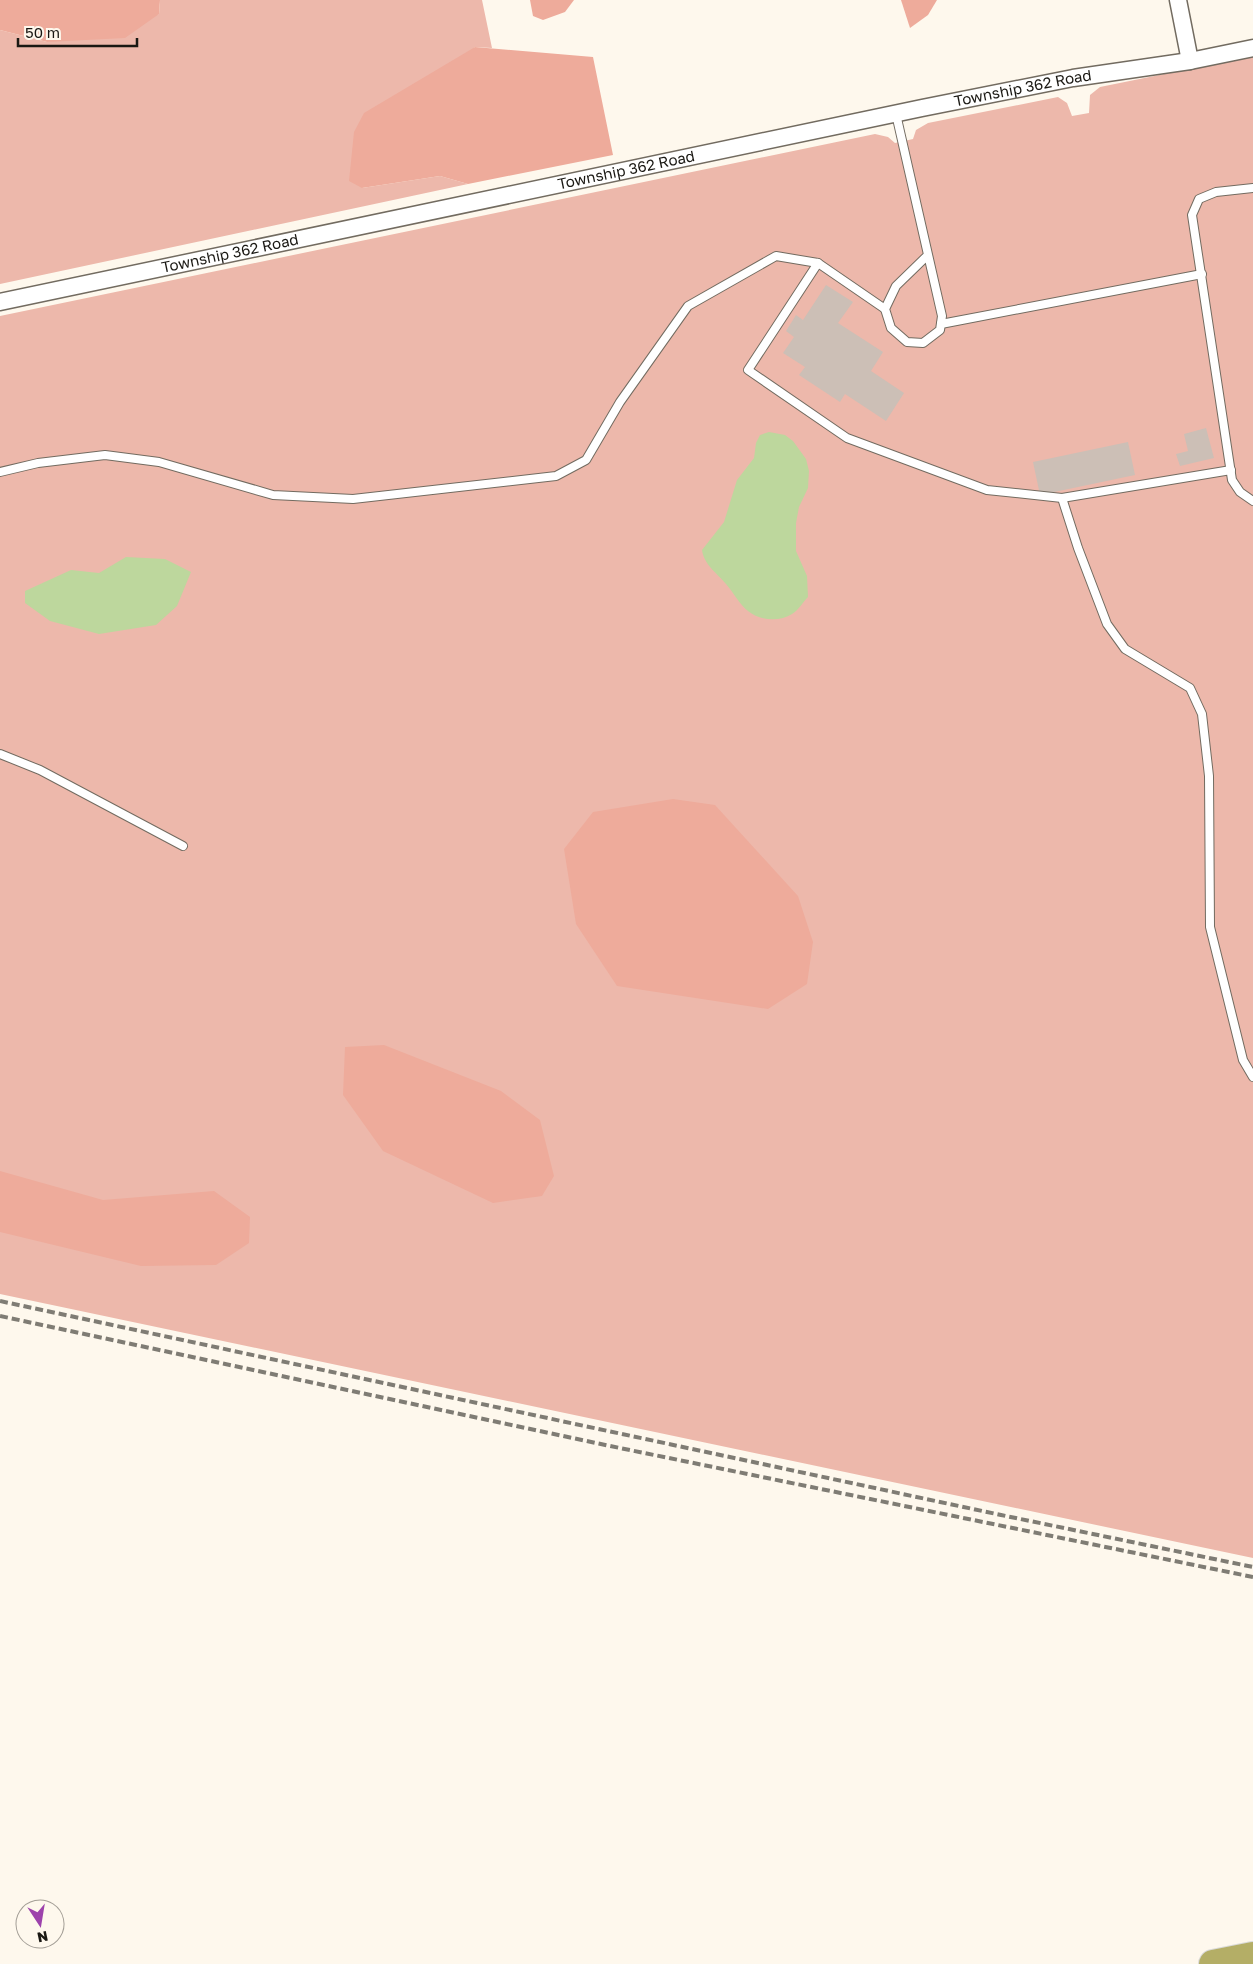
<svg xmlns="http://www.w3.org/2000/svg" width="1253" height="1964" font-family="'Golos Text',sans-serif">
  <rect width="100%" height="100%" fill="#fef8ed"/>
  <g fill="#edb8ab">
    <path d="M160 0H482L492 48 475 47 362 188 440 176 468 184 0 284V30L47 42 159 14Z"/>
    <path d="M1253 56V1558L0 1294V316L875 134 888 137 895 143 913 139 916 130 928 123 1058 97 1067 103 1072 116 1089 113 1090 95 1100 87Z"/>
  </g>
  <g fill="#eeab9b">
    <path d="M0 0H160L159 14 125 38 47 42 0 30Z"/>
    <path d="M530 0H574L565 12 543 20 533 16Z"/>
    <path d="M901 0H937L928 15 910 28Z"/>
    <path d="M475 47 593 57 613 155 468 184 440 176 362 188 349 181 354 132 364 113Z"/>
    <path d="M673 799 715 805 798 896 813 942 807 984 768 1009 617 986 576 924 564 849 593 812Z"/>
    <path d="M384 1045 501 1091 540 1120 554 1176 542 1196 493 1203 383 1151 343 1095 345 1047Z"/>
    <path d="M0 1171 103 1200 214 1191 250 1217 249 1243 216 1265 141 1266 0 1232Z"/>
  </g>
  <g fill="#bdd79d">
    <path d="M769 432 785 435 793 441 806 459 809 471 808 488 799 507 796 523V551L807 576 808 597C803 602 798 611 792 614 780 622 760 621 748 611 739 604 734 593 726 584 717 573 704 565 702 550L724 522 737 480 754 458 756 443 760 435Z"/>
    <path d="M126 557 165 559 191 572 177 606 156 625 99 634 50 621 25 603V591L71 570 99 573Z"/>
  </g>
  <g fill="#ccbfb6">
    <path d="M826 285 853 302 838 323 883 352 871 371 904 393 886 421 845 394 840 402 799 375 805 367 783 353 794 337 786 331 796 315 803 320Z"/>
    <path d="M1206 428 1214 458 1180 466 1176 454 1188 451 1184 434Z"/>
    <path d="M1128 442 1135 475 1040 495 1033 462Z"/>
  </g>
  <g fill="none" stroke-linecap="round" stroke-linejoin="round">
    <defs>
      <g id="lane">
        <path d="M896 114 942 316 940 330 923 343 907 342 891 328 885 309 896 286 928 255"/>
        <path d="M1253 188 1216 192 1199 199 1192 215 1232 480 1240 492 1253 501"/>
        <path d="M885 309 818 263 748 370 847 438 987 490 1062 498 1231 470"/>
        <path d="M941 324 1202 274"/>
        <path d="M0 472 38 463 105 455 159 462 273 495 353 499 556 476 586 460 620 402 688 306 776 256 818 263"/>
        <path d="M1062 498 1078 548 1107 624 1125 649 1190 688 1202 714 1209 776 1210 927 1243 1060 1253 1077"/>
        <path d="M0 754 40 770 183 846"/>
      </g>
      <g id="street">
        <path d="M1178 0 1190 61"/>
        <path id="s1" d="M0 302 922 108 1073 78 1190 61 1253 48"/>
      </g>
      <path id="highway" d="M1213 1964 1253 1956"/>
    </defs>
    <use href="#lane" stroke="#726b60" stroke-width="10"/>
    <use href="#street" stroke="#726b60" stroke-width="19"/>
    <use href="#highway" stroke="#dadad9" stroke-width="30"/>
    <use href="#lane" stroke="#fff" stroke-width="8"/>
    <use href="#street" stroke="#fff" stroke-width="16"/>
    <use href="#highway" stroke="#b4ae66" stroke-width="28"/>
    <g stroke="#7f7c74" stroke-width="4" stroke-dasharray="8 4" stroke-linecap="butt">
      <path d="M0 1301 1001 1515 1253 1567"/>
      <path d="M0 1316 610 1446 1253 1577"/>
    </g>
  </g>
  <g text-anchor="middle" stroke-width="5" stroke-linejoin="round" paint-order="stroke">
    <g font-size="15" fill="#1a1813" stroke="#fef8ed">
      <text dy="5" stroke="none"><textPath href="#s1" startOffset="1045">Township 362 Road</textPath></text>
      <text dy="5" stroke="none"><textPath href="#s1" startOffset="640">Township 362 Road</textPath></text>
      <text dy="5" stroke="none"><textPath href="#s1" startOffset="235">Township 362 Road</textPath></text>
    </g>
  </g>
  <g transform="translate(40 1924) rotate(168)"><circle r="24" fill="#fef8ed" stroke="#a39e96"/>
  <path d="M0-4L9 19L0 12L-9 19Z" fill="#9d42ac"/>
  <text y="-8" font-size="14" font-weight="bold" text-anchor="middle" fill="#1a1813">N</text>
  </g>
  <path d="M18 38v8h119v-8" fill="none" stroke="#1a1813" stroke-width="2.5"/>
  <text x="25" y="38" font-size="15" fill="#1a1813" stroke="#fef8ed" stroke-width="4" paint-order="stroke">50 m</text>
</svg>
